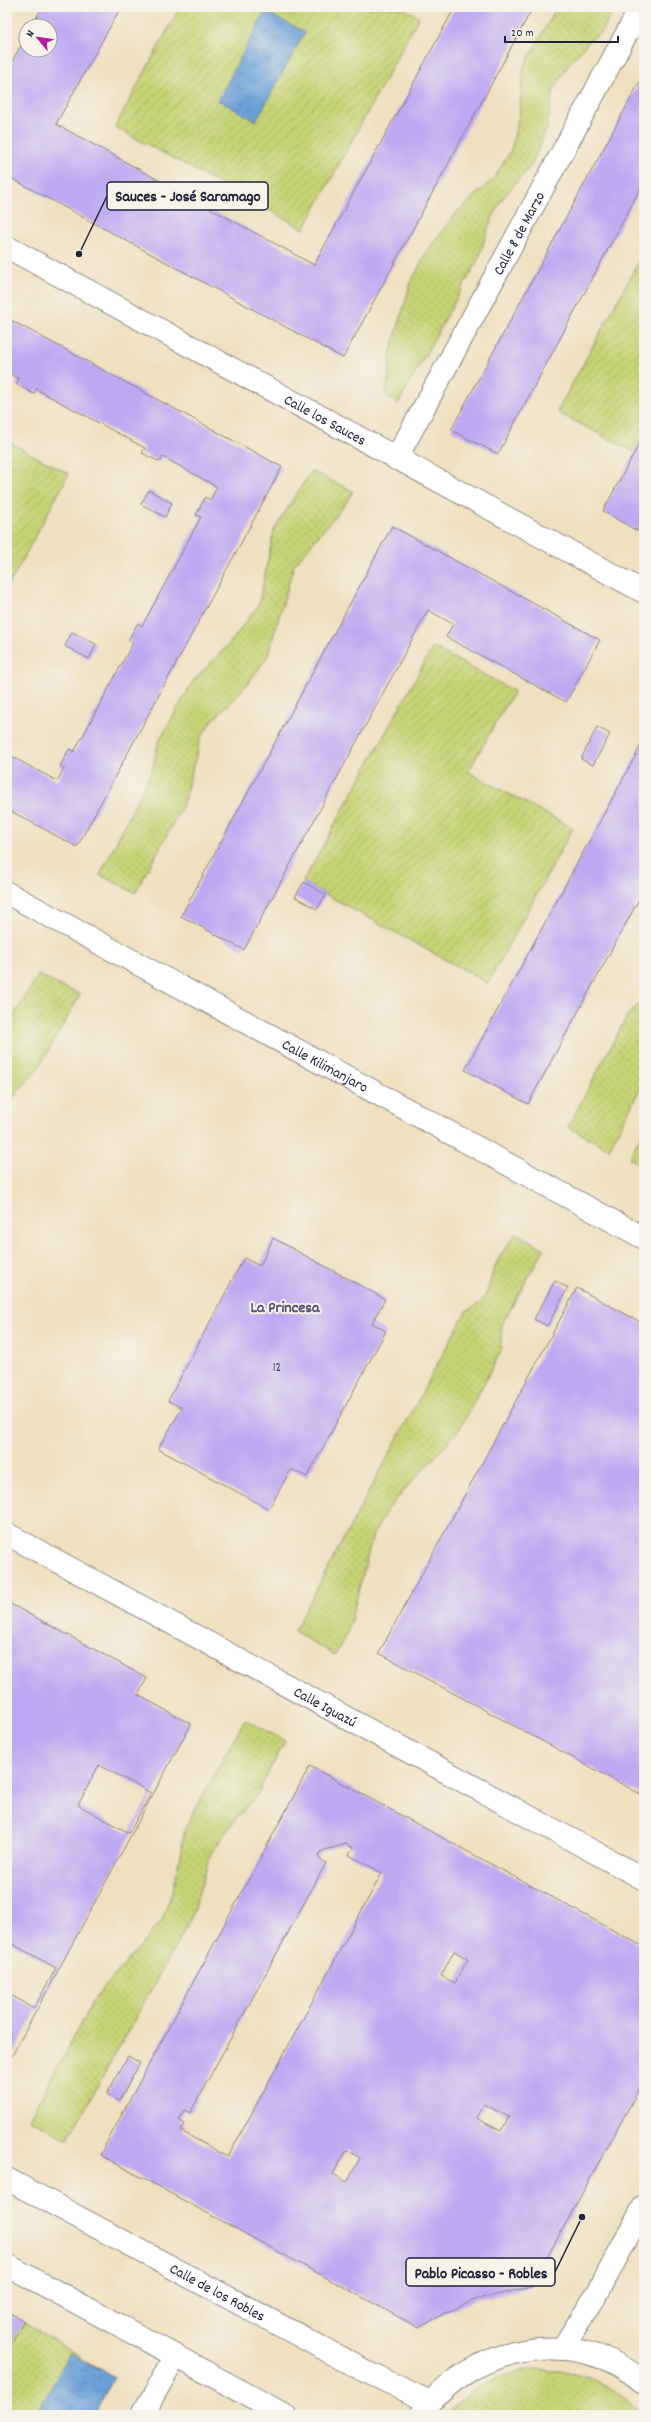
<svg xmlns="http://www.w3.org/2000/svg" width="651" height="2422" font-family="Dekko,sans-serif">
  <defs>
    <pattern id="grass-dots" width="8" height="8" patternUnits="userSpaceOnUse"><rect width="8" height="8" fill="#c6d374"/><path d="M2 2h.1M6 6h.1" fill="none" stroke="#aab565" stroke-width="1.8" stroke-linecap="round"/></pattern>
    <pattern id="garden-furrows" width="10" height="10" patternUnits="userSpaceOnUse"><rect width="10" height="10" fill="#c6d374"/><path d="M-1 1l2-2M0 10L10 0M9 11l2-2" fill="none" stroke="#aab565"/></pattern>
    <pattern id="water-ripples" width="26" height="14" patternUnits="userSpaceOnUse"><rect width="26" height="14" fill="#6ba0d8"/><path d="M2 4q2-2 4 0t4 0M15 11q2-2 4 0t4 0" fill="none" stroke="#5882b0"/></pattern>
  </defs>
  <rect width="100%" height="100%" fill="#f7f3e8"/>
  <filter id="ink" filterUnits="userSpaceOnUse"><feTurbulence type="fractalNoise" baseFrequency=".025" numOctaves="2"/><feDisplacementMap in="SourceGraphic" scale="8" xChannelSelector="R" yChannelSelector="G"/><feConvolveMatrix kernelMatrix="1 2 1 2 8 2 1 2 1" color-interpolation-filters="sRGB"/></filter>
  <filter id="wash" filterUnits="userSpaceOnUse"><feTurbulence type="fractalNoise" baseFrequency=".012" numOctaves="4" result="noise"/><feDisplacementMap in="SourceGraphic" scale="16" xChannelSelector="R" yChannelSelector="G"/><feGaussianBlur stdDeviation="0.9" result="paint"/><feColorMatrix in="noise" values="0 0 0 0 0 0 0 0 0 0 0 0 0 0 0 0 0 1.4 0 .05"/><feComposite in="paint" operator="in"/></filter>
  <g filter="url(#wash)">
    <rect width="100%" height="100%" fill="#efe0c0"/>
    <g fill="url(#grass-dots)" stroke="#747a58">
      <path d="M557 7H614L602 32 589 41 567 67 553 92 547 128 532 164 502 199 489 225 479 258 398 404 386 396 391 351 411 282 427 251 455 214 495 177 511 150 519 116 524 66Z"/>
      <path d="M311 471 353 491 346 503 294 565 267 658 245 687 213 720 201 737 182 807 135 893 100 875 153 768 158 743 193 681 230 643 259 604 274 530Z"/>
      <path d="M38 975 80 995 41 1064 7 1105V1027Z"/>
      <path d="M644 999V1081L609 1149 568 1127 627 1016Z"/>
      <path d="M516 1233 544 1249 502 1324 500 1353 459 1430 387 1510 373 1535 348 1631 335 1655 294 1631 466 1311C493 1300 486 1283 497 1262 502 1252 510 1242 516 1233Z"/>
      <path d="M245 1719 285 1741 257 1795 235 1820 211 1853 191 1918 68 2139 29 2120 93 2001 161 1922 174 1887 185 1828Z"/>
      <path d="M7 2312 114 2377 92 2415H7Z"/>
      <path d="M561 2370C594 2379 621 2388 643 2415H448C463 2393 496 2376 521 2371 534 2369 549 2370 561 2370Z"/>
    </g>
    <g fill="url(#garden-furrows)" stroke="#747a58">
      <path d="M180 7H401L419 17 304 229 115 127Z"/>
      <path d="M644 252V434L634 452 557 412Z"/>
      <path d="M7 441 69 474 9 585 7 584Z"/>
      <path d="M433 647 514 691 468 772 573 828 488 983 303 882Z"/>
      <path d="M644 1130V1166L629 1158Z"/>
    </g>
    <g fill="url(#water-ripples)" stroke="#46618a">
      <path d="M265 12 305 32 256 121 218 100Z"/>
      <path d="M70 2353 114 2377 94 2415H50L39 2409Z"/>
    </g>
    <g id="blocks">
      <g fill="#bea8f2" fill-rule="evenodd">
        <path d="M42 7H121L56 124 314 265 455 7H533L343 358 7 176V71L26 36V50H50V26H32Z"/>
        <path d="M644 74V182L498 454 451 430Z"/>
        <path d="M7 318 282 467 77 847 7 809V754L57 781 64 769 60 766 69 749 74 752 133 643 128 640 138 623 142 626 201 517 196 515 205 497 210 500 217 487 163 457 160 462 142 453 145 448 36 389 34 394 16 384 19 379 7 373Z"/>
        <path d="M644 435V517L637 531 603 511Z"/>
        <path d="M149 490 172 503 165 517 141 504Z"/>
        <path d="M392 526 600 640 566 702 446 637 453 624 428 610 244 950 181 916Z"/>
        <path d="M72 632 96 644 89 659 65 646Z"/>
        <path d="M597 727 610 734 593 765 581 759Z"/>
        <path d="M644 740V890L528 1104 465 1070Z"/>
        <path d="M304 882 326 895 317 909 295 897Z"/>
        <path d="M273 1238 385 1299 372 1323 386 1331 307 1477 291 1469 269 1509 158 1449 182 1408 168 1401 244 1258 260 1266Z"/>
        <path d="M555 1281 568 1288 547 1326 534 1319Z"/>
        <path d="M577 1288 644 1324V1796L379 1653Z"/>
        <path d="M7 1602 147 1678 138 1695 191 1724 7 2065V1993L34 2008 56 1968 7 1941ZM99 1765 151 1793 129 1833 78 1805Z"/>
        <path d="M310 1766 644 1947V2080L531 2287 477 2299 443 2314 419 2328 100 2155ZM346 1844 353 1848 349 1855 382 1873 228 2157 181 2131 185 2124 179 2120 184 2110 190 2113 326 1863 318 1858 322 1851ZM454 1951 468 1959 455 1983 441 1976ZM484 2104 509 2117 501 2131 476 2118ZM347 2150 360 2158 347 2182 333 2174Z"/>
        <path d="M128 2056 140 2063 119 2101 107 2094Z"/>
        <path d="M7 2311 24 2321 7 2352Z"/>
      </g>
    </g>
  </g>
  <g filter="url(#ink)">
    <use href="#blocks" fill-opacity="0" stroke="#88817e" stroke-width="1"/>
    <g fill="none" stroke-linecap="round" stroke-linejoin="round">
      <defs>
        <g id="pedestrian">
          <path id="s1" d="M396 459 641 7"/>
          <path d="M142 2415 176 2356"/>
        </g>
        <g id="minor">
          <path id="s2" d="M7 247 644 592"/>
          <path id="s3" d="M7 893 644 1238"/>
          <path id="s4" d="M7 1534 644 1879"/>
          <path id="s5" d="M7 2179 367 2372 430 2402"/>
          <path d="M7 2265 285 2415"/>
          <path d="M562 2349 597 2294 644 2206"/>
          <path d="M421 2415C469 2345 578 2324 644 2383"/>
        </g>
      </defs>
      <use href="#pedestrian" stroke="#88817e" stroke-width="24"/>
      <use href="#minor" stroke="#88817e" stroke-width="24"/>
      <use href="#pedestrian" stroke="#fff" stroke-width="22"/>
      <use href="#minor" stroke="#fff" stroke-width="22"/>
    </g>
  </g>
  <g text-anchor="middle" stroke-width="4" stroke-linejoin="round" paint-order="stroke">
    <g font-size="13" fill="#494469">
      <text x="277" y="1371">12</text>
    </g>
    <g font-size="15" fill="#22223b" stroke="#f7f3e8">
      <text dy="5" stroke="none"><textPath href="#s1" startOffset="257">Calle 8 de Marzo</textPath></text>
      <text dy="5" stroke="none"><textPath href="#s2" startOffset="362">Calle los Sauces</textPath></text>
      <text dy="5" stroke="none"><textPath href="#s3" startOffset="362">Calle Kilimanjaro</textPath></text>
      <text dy="5" stroke="none"><textPath href="#s4" startOffset="362">Calle Iguazú</textPath></text>
      <text dy="5" stroke="none"><textPath href="#s5" startOffset="239">Calle de los Robles</textPath></text>
    </g>
    <g font-size="16" font-weight="bold" fill="#59517b" stroke="#f7f3e8">
      <text x="285" y="1312">La Princesa</text>
    </g>
  </g>
  <path fill="none" stroke="#22223b" stroke-width="1.5" d="M79 254L107 196M582 2217L555 2272"/>
  <g fill="#22223b" stroke="#f7f3e8" stroke-width="1.5">
    <circle cx="79" cy="254" r="4"/>
    <circle cx="582" cy="2217" r="4"/>
  </g>
  <g fill="#f7f3e8" stroke="#22223b" stroke-width="1.5">
    <rect x="107" y="182" width="161" height="28" rx="4"/>
    <rect x="406" y="2258" width="149" height="28" rx="4"/>
  </g>
  <g font-size="16" text-anchor="middle" font-weight="bold" fill="#22223b">
    <text x="188" y="201">Sauces - José Saramago</text>
    <text x="481" y="2278">Pablo Picasso - Robles</text>
  </g>
  <rect width="651" height="2422" fill="none" stroke="#f7f3e8" stroke-width="24"/>
  <g transform="translate(38 38) rotate(299)"><circle r="19" fill="#f7f3e8" stroke="#a29fa3"/>
  <path d="M0-3L7 15L0 10L-7 15Z" fill="#b5179e"/>
  <text y="-6" font-size="11" font-weight="bold" text-anchor="middle" fill="#22223b">N</text>
  </g>
  <path d="M505 36v6h113v-6" fill="none" stroke="#22223b" stroke-width="2"/>
  <text x="511" y="36" font-size="12" fill="#22223b" stroke="#f7f3e8" stroke-width="3" paint-order="stroke">20 m</text>
</svg>
